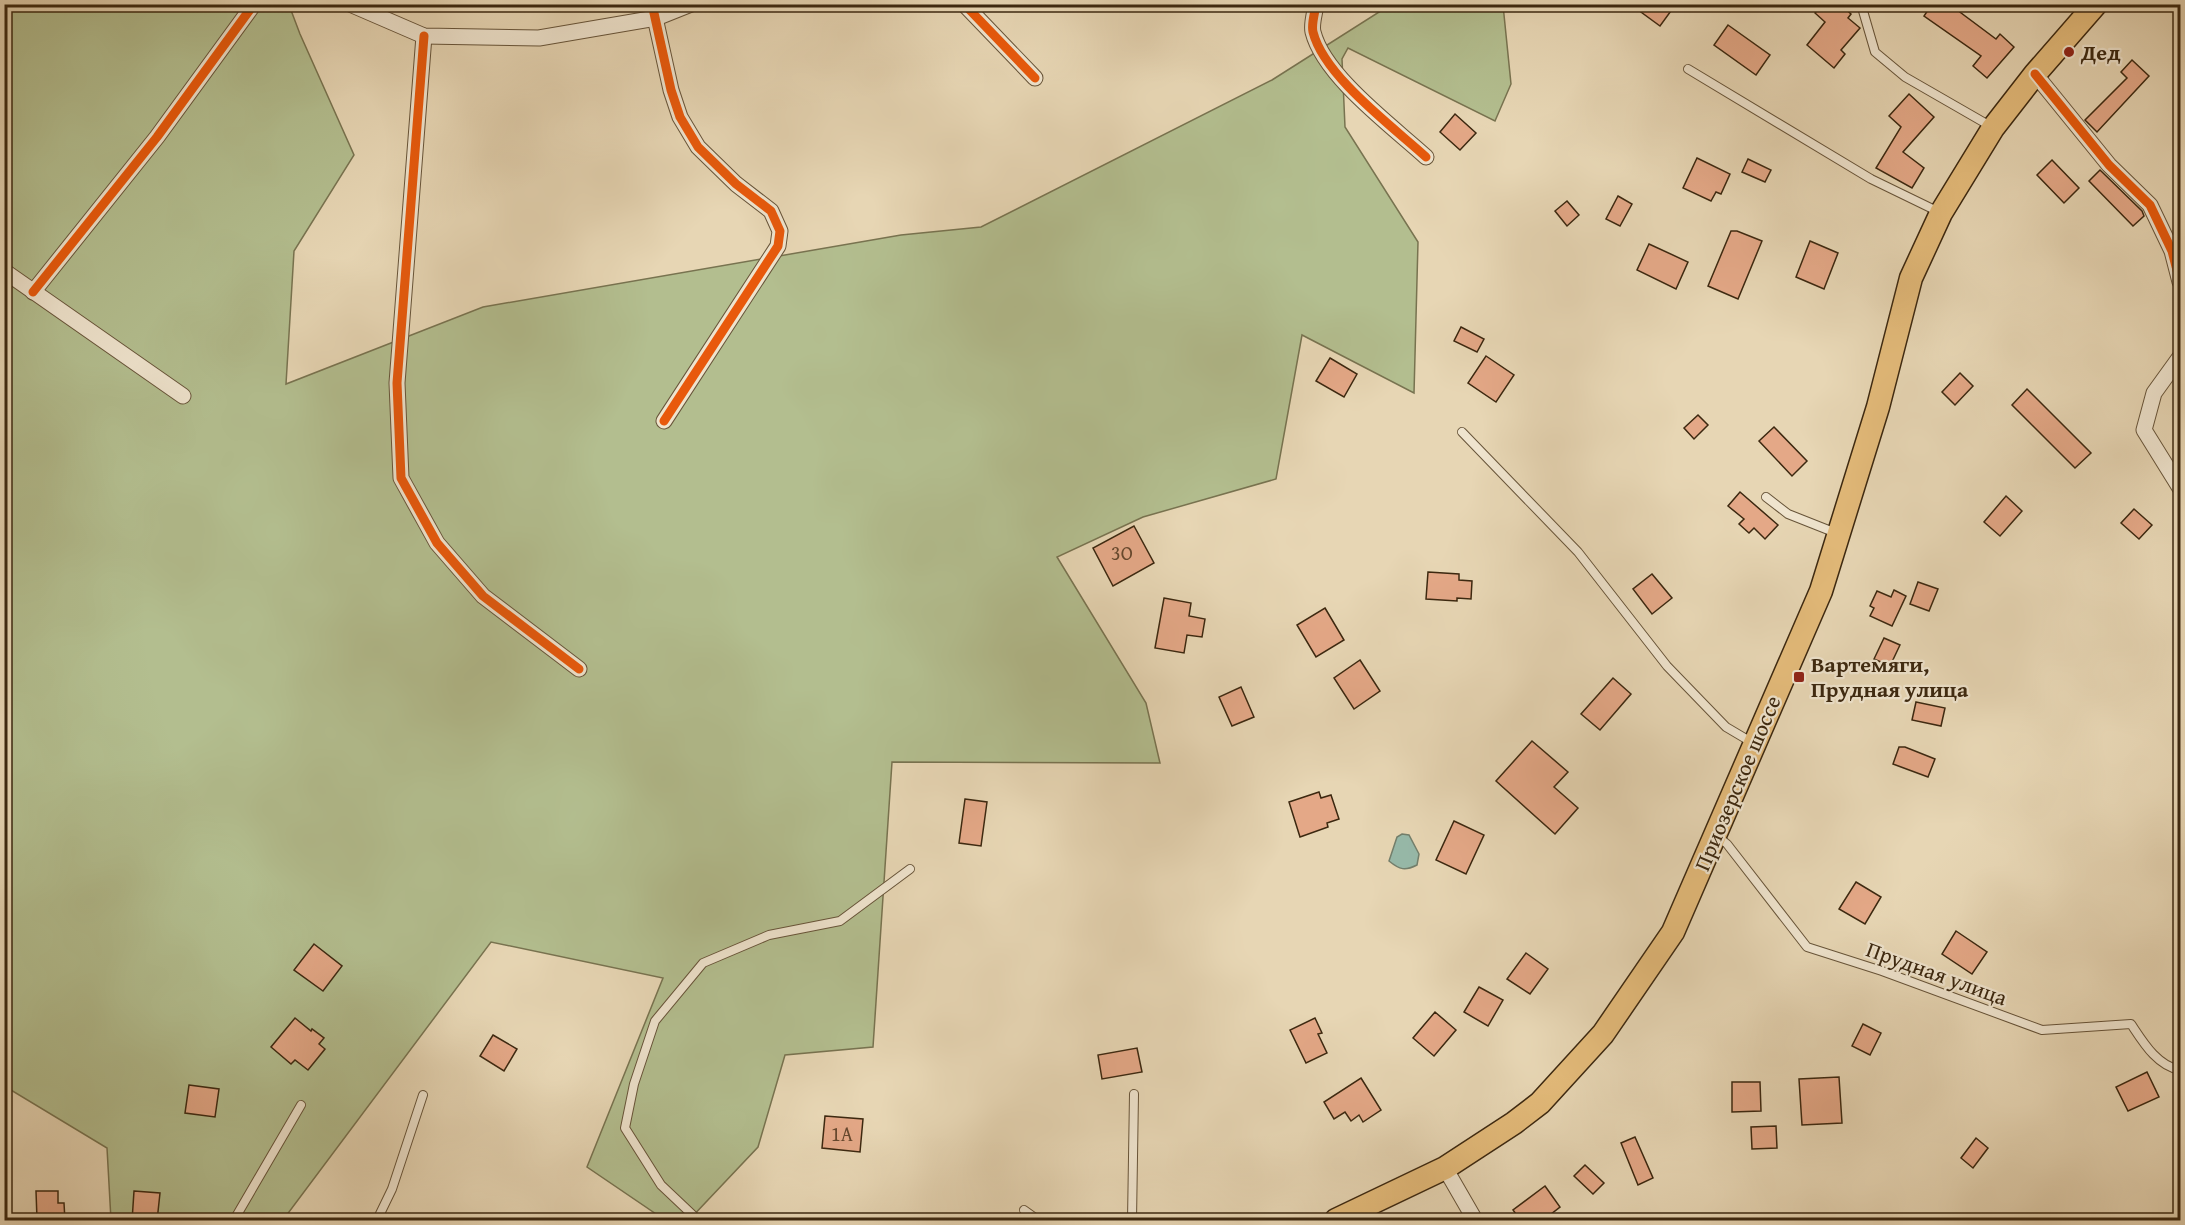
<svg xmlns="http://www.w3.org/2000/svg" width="2185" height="1225" font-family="'Gentium Book Plus',serif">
  <rect width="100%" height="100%" fill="#e7d6b4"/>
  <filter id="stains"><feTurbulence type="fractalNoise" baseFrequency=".00333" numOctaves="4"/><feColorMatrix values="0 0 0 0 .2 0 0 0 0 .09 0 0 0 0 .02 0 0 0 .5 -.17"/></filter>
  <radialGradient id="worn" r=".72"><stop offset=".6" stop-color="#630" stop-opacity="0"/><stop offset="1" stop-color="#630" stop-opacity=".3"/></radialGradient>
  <path fill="#b3be8f" stroke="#787350" stroke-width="1.5" d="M4 5H289L300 34 354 155 294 251 286 384 483 307 901 235 981 227 1272 80 1390 5H1503L1511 84 1495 121 1348 48 1342 59 1345 127 1418 242 1414 393 1302 335 1276 479 1143 517 1057 557 1146 703 1160 763 892 762 873 1047 785 1055 758 1147 689 1220H665L587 1167 663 978 491 942 283 1220H111L107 1148 11 1090H5Z"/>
  <path fill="#97b9a9" stroke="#737f6c" stroke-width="1.5" d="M1402 834 1409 835 1419 854 1417 865C1405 871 1400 870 1389 861L1397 837Z"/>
  <g fill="#e4a887" stroke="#3c2810" stroke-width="1.5">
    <path d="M1630 4H1676L1660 26Z"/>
    <path d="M1822 4H1840L1851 14 1848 18 1860 28 1841 50 1845 54 1834 68 1807 45 1825 22 1815 13Z"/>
    <path d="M1932 4H1949L1996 39 2000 34 2014 47 1987 78 1973 66 1981 56 1924 16Z"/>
    <path d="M1728 25 1770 55 1756 75 1714 45Z"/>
    <path d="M2132 60 2149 76 2097 132 2085 120 2127 78 2121 72Z"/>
    <path d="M1909 94 1934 117 1903 152 1924 168 1912 188 1876 168 1901 127 1889 116Z"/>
    <path d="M1455 114 1476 133 1460 150 1440 132Z"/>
    <path d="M1697 158 1730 174 1721 194 1716 192 1711 201 1683 188Z"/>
    <path d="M1748 159 1771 170 1765 182 1742 172Z"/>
    <path d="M2052 160 2079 188 2064 203 2037 175Z"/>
    <path d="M2100 170 2142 211 2144 216 2133 226 2089 181Z"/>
    <path d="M1618 196 1632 204 1620 226 1606 219Z"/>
    <path d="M1567 201 1579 215 1567 226 1555 211Z"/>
    <path d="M1731 231H1737L1762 241 1738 299 1708 286Z"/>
    <path d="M1810 241 1838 253 1824 289 1796 277Z"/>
    <path d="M1649 244 1688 262 1676 289 1637 270Z"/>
    <path d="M1461 327 1484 339 1477 352 1454 341Z"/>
    <path d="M1486 356 1514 375 1496 402 1468 383Z"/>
    <path d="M1330 358 1357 374 1344 397 1316 381Z"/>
    <path d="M1960 373 1973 386 1955 405 1942 392Z"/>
    <path d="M2027 389 2091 453 2075 468 2012 405Z"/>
    <path d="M1698 415 1708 425 1694 439 1684 428Z"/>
    <path d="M1774 427 1807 461 1792 476 1759 441Z"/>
    <path d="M1740 492 1778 525 1765 539 1754 528 1749 533 1739 524 1744 519 1728 506Z"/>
    <path d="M2006 496 2022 511 2000 536 1984 522Z"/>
    <path d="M2134 509 2152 525 2139 539 2121 523Z"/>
    <path d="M1134 526 1154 563 1113 586 1093 548Z"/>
    <path d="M1428 572 1459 574V580L1472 581 1471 599 1457 598V601L1426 599Z"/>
    <path d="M1652 574 1672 598 1652 614 1633 589Z"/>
    <path d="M1918 582 1938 589 1929 611 1910 604Z"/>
    <path d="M1894 590 1906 596 1892 626 1870 616 1874 608 1870 606 1877 591 1891 597Z"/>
    <path d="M1164 598 1191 603 1189 616 1205 619 1202 637 1187 635 1184 653 1155 648Z"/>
    <path d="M1325 608 1344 640 1316 657 1297 625Z"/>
    <path d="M1884 638 1900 645 1890 666 1874 659Z"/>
    <path d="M1360 660 1380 691 1354 709 1334 678Z"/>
    <path d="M1613 678 1631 694 1600 730 1581 714Z"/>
    <path d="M1241 687 1254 717 1232 726 1219 697Z"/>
    <path d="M1916 702 1945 708 1941 726 1912 720Z"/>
    <path d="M1532 741 1568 772 1554 787 1578 808 1555 834 1496 781Z"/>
    <path d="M1899 747H1905L1935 759 1928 777 1893 764Z"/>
    <path d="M1319 792 1321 798 1331 795 1339 819 1327 823 1328 827 1300 837 1289 802Z"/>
    <path d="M965 799 987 802 981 846 959 843Z"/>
    <path d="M1454 821 1484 835 1466 874 1436 860Z"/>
    <path d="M1856 882 1881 897 1865 924 1839 909Z"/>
    <path d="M1956 931 1987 952 1972 974 1942 954Z"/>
    <path d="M314 944 342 966 323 991 294 970Z"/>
    <path d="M1526 953 1548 969 1530 994 1507 979Z"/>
    <path d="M1479 987 1503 1000 1488 1026 1464 1012Z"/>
    <path d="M1435 1012 1456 1030 1434 1056 1413 1038Z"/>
    <path d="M295 1018 311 1031 312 1029 324 1038 319 1044 325 1049 308 1070 295 1060 291 1064 271 1047Z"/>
    <path d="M1315 1018 1322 1033 1318 1034 1327 1053 1306 1063 1290 1030Z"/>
    <path d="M1863 1024 1881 1033 1870 1055 1852 1046Z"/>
    <path d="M493 1035 517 1049 504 1071 480 1056Z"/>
    <path d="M1137 1048 1142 1072 1102 1079 1098 1055Z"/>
    <path d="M2147 1072 2159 1097 2128 1111 2116 1087Z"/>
    <path d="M1839 1077 1842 1123 1802 1125 1799 1079Z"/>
    <path d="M1361 1078 1381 1110 1363 1122 1359 1115 1351 1121 1345 1112 1334 1119 1324 1102Z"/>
    <path d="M1732 1082H1760L1761 1111 1732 1112Z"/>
    <path d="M189 1085 219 1089 215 1117 185 1113Z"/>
    <path d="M825 1116 863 1119 860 1152 822 1148Z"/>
    <path d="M1776 1126 1777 1148 1752 1149 1751 1127Z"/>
    <path d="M1635 1137 1653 1178 1638 1185 1621 1143Z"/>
    <path d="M1976 1138 1988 1148 1973 1168 1961 1158Z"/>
    <path d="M1585 1165 1604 1183 1593 1194 1574 1176Z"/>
    <path d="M1545 1186 1560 1207 1542 1221H1521L1513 1210Z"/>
    <path d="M36 1191H58V1203H64L65 1221 37 1219Z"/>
    <path d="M134 1191 160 1193 157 1221H132Z"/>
  </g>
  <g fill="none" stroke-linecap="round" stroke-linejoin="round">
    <defs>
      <g id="service">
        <path d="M1861 4 1875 52 1905 77 1992 127"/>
        <path d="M1688 69 1871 179 1939 212"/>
        <path d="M1462 432 1578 552 1667 666 1726 727 1753 743"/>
        <path d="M1766 497 1788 514 1836 533"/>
        <path d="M1716 835 1727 844 1807 947 1882 971 2042 1030 2131 1024C2143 1042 2157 1066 2180 1070"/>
        <path d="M1024 1210 1038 1220"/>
        <path d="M234 1220 301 1105"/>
        <path d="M377 1220 392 1189 423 1095"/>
        <path d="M698 1220 661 1185 625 1128 634 1084 655 1021 703 963 769 935 840 921 910 869"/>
        <path d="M1132 1220 1134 1094"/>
      </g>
      <g id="minor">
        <path d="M350 4 424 36 539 38 656 18 691 4"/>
        <path d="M652 4 671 90 680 117 698 147 736 184 771 211 780 231 778 246 664 421"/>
        <path d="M964 4 1035 78"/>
        <path d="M1316 4C1315 13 1311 24 1313 32 1324 76 1392 126 1426 157"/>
        <path d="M424 36 397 383 401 478 437 543 483 596 579 669"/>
        <path d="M2035 74 2109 165 2150 205 2172 251 2180 282"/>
        <path d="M4 271 183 396"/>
        <path d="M33 292 157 137 254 4"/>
        <path d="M2180 357 2154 393 2144 430 2180 488"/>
        <path d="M1445 1168 1475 1220"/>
      </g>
      <path id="primary" d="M1336 1220 1445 1168 1514 1123 1540 1103 1603 1034 1673 932 1821 591 1878 407 1911 278 1941 213 1993 128 2035 74 2096 4"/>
    </defs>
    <use href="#service" stroke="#675439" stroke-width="10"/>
    <use href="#minor" stroke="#675439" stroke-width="17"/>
    <use href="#primary" stroke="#3c2810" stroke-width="25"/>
    <use href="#service" stroke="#efe4ce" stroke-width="8"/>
    <use href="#minor" stroke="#efe4ce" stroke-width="15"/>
    <use href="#primary" stroke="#e4bb7a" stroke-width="22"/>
    <defs>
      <g id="cycleway">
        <path d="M652 4 671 90 680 117 698 147 736 184 771 211 780 231 778 246 664 421"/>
        <path d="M964 4 1035 78"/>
        <path d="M1316 4C1315 13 1311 24 1313 32 1324 76 1392 126 1426 157"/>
        <path d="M424 36 397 383 401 478 437 543 483 596 579 669"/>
        <path d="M2035 74 2109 165 2150 205 2172 251 2180 282"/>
        <path d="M33 292 157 137 254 4"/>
      </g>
    </defs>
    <use href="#cycleway" stroke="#efe4ce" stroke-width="13"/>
    <use href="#cycleway" stroke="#e8590c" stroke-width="9"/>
  </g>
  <g fill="#8f2418" stroke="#efe4ce" stroke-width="2">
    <circle cx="2069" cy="52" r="6"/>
    <rect x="1793" y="671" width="12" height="12" rx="3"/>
  </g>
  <g text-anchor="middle" stroke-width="4.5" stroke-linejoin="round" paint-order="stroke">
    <g font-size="20" fill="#66482e">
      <text x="1122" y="560">3О</text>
      <text x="842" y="1141">1А</text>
    </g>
    <g font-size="22" font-weight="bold" fill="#3c2810" stroke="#efe4ce" text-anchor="start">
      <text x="2081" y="60">Дед</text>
      <text x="1811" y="672">Вартемяги,<tspan x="1811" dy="25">Прудная улица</tspan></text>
    </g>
    <g font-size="22" fill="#3c2810" stroke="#efe4ce">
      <text transform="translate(1737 783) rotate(-67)" y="8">Приозерское шоссе</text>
      <text transform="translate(1937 973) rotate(20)" y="8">Прудная улица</text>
    </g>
  </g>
  <rect width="2185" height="1225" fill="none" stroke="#e7d6b4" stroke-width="24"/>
  <rect x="6" y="6" width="2173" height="1213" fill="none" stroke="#3c2810" stroke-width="3"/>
  <rect x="12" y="12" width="2161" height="1201" fill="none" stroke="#3c2810" stroke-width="1.5"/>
  <rect width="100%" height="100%" filter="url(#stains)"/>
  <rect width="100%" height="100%" fill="url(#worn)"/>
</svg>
